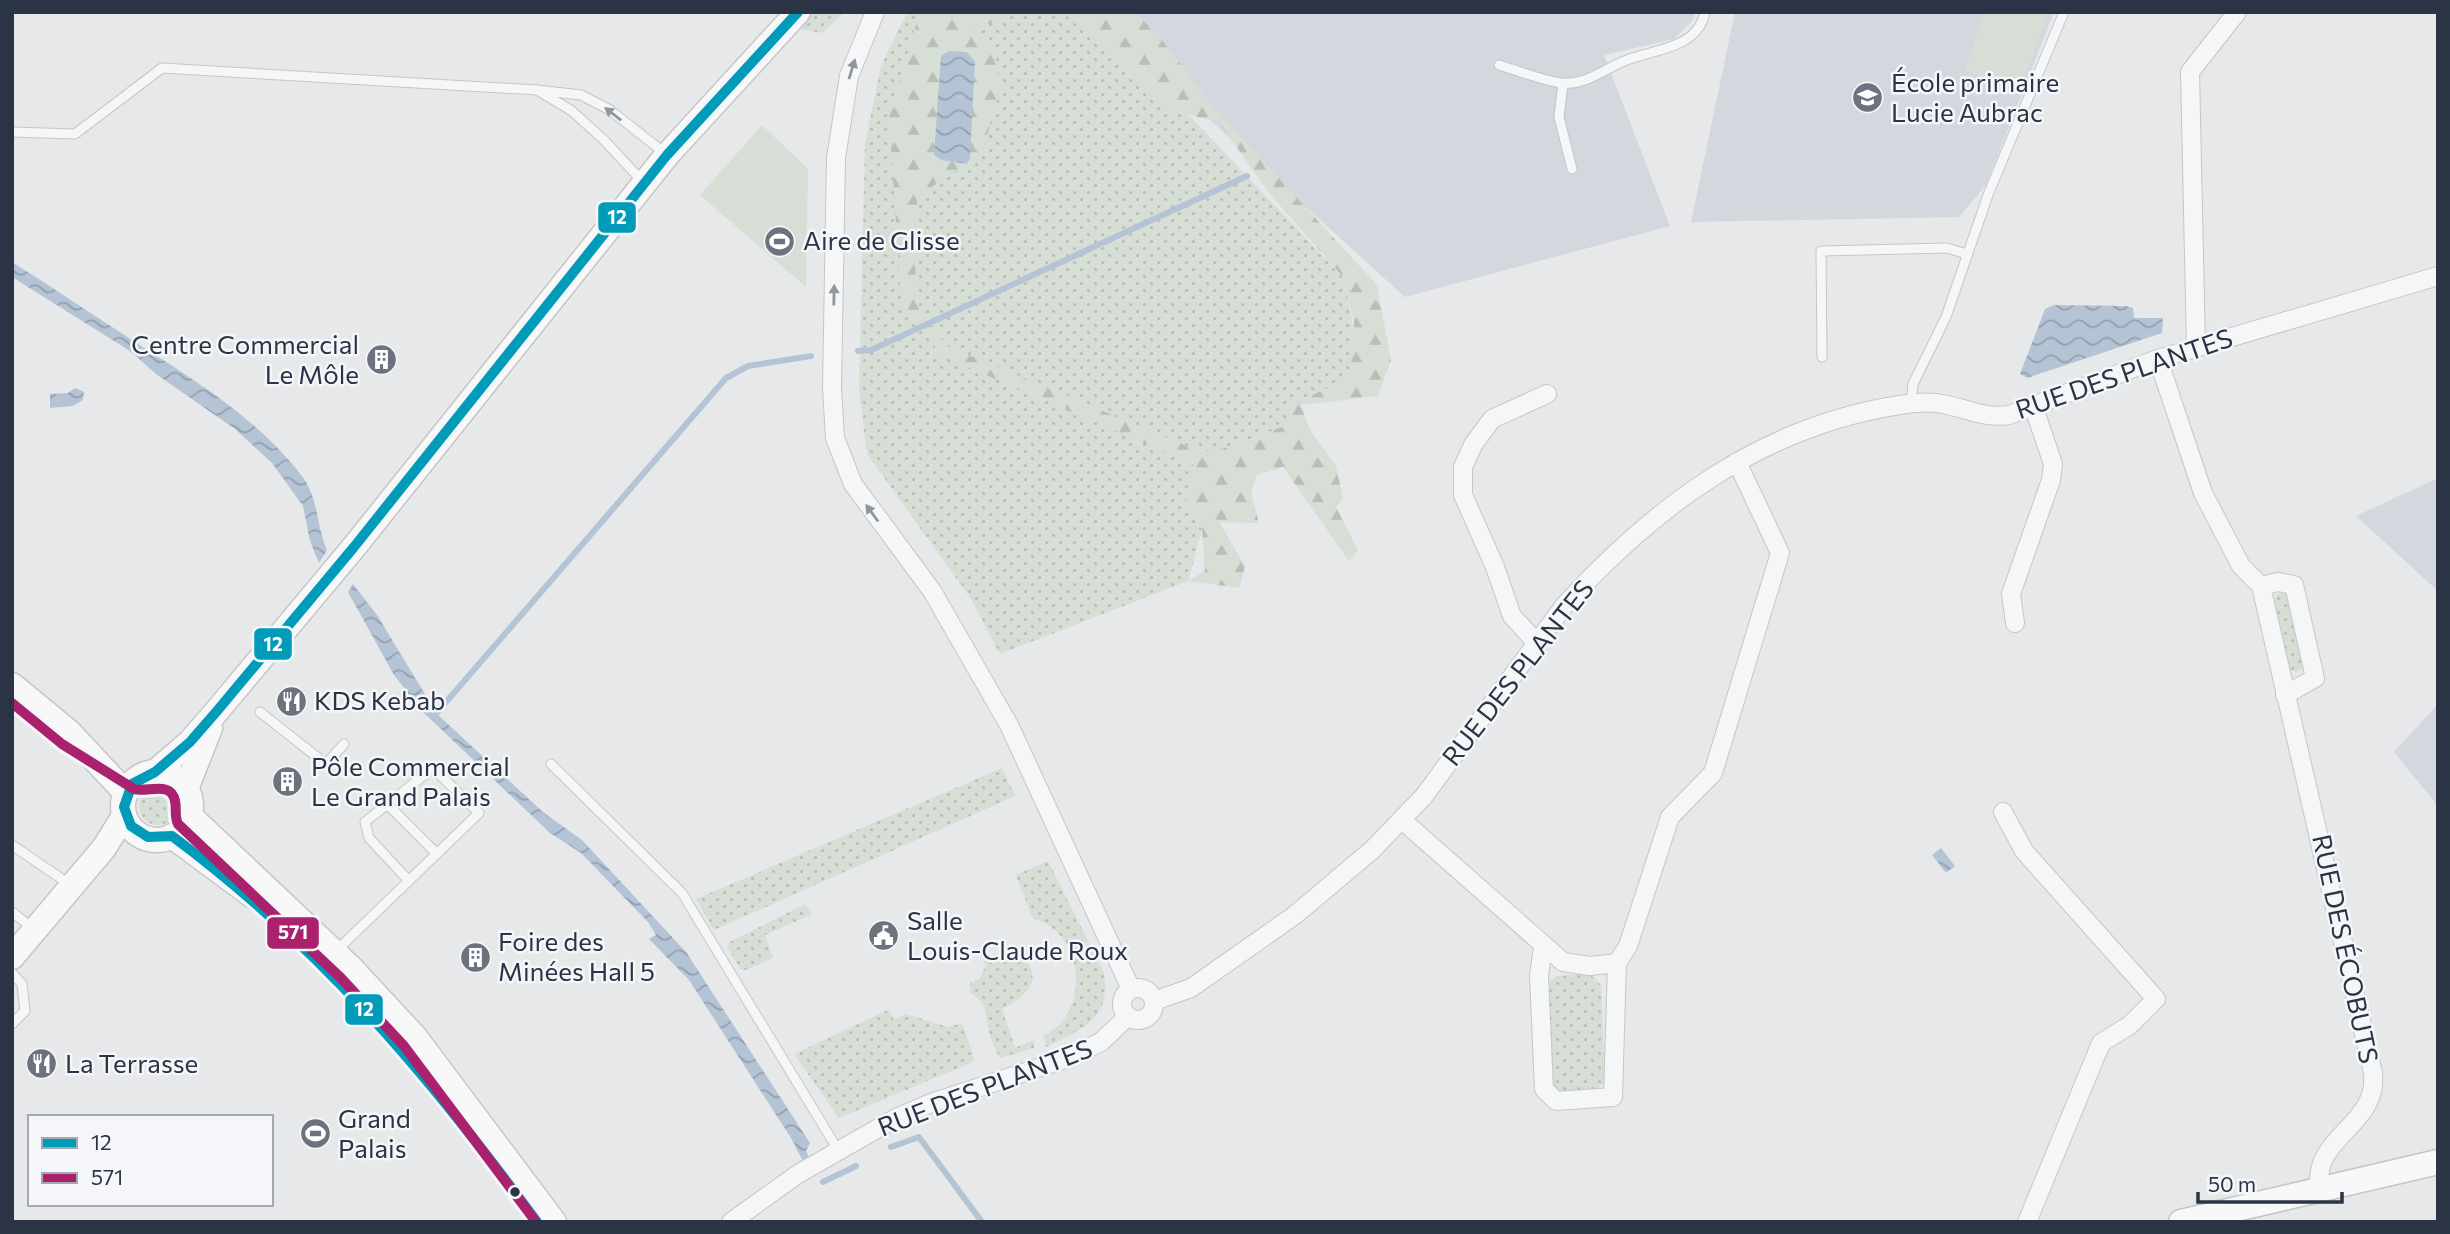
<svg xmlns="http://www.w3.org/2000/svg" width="2450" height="1234" font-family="Commissioner,sans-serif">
  <defs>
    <pattern id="green-dots" width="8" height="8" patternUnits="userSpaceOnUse" patternTransform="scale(1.75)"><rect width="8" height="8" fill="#d6ded6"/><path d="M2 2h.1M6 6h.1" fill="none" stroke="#b8bfb9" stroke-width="1.8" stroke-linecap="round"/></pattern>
    <pattern id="forest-firs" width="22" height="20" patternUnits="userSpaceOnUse" patternTransform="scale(1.75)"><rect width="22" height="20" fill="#d6ded6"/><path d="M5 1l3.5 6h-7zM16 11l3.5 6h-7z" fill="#b8bfb9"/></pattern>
    <pattern id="water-waves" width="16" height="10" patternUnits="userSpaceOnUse" patternTransform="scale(1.75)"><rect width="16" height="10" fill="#b4c4d5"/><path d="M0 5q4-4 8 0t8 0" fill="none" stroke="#93a0af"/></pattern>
  </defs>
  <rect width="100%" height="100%" fill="#e6e8ea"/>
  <g fill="#d4d7dd">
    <path d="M1091 12H1695L1693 20 1674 39 1604 55 1670 226 1405 297Z"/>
    <path d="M1735 12H2054L1986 185 1959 217 1691 222Z"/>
    <path d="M2438 478V591L2356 516Z"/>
    <path d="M2438 704V806L2394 752Z"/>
  </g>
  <g fill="url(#green-dots)">
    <path d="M814 12H845L822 33 800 29Z"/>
    <path d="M907 12H1080L1148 72 1342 276C1349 303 1366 361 1340 382 1326 392 1305 398 1290 406L1286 426 1214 452 1186 501 1202 530 1188 581 1000 654 971 599 867 454 859 390 865 143 881 66Z"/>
    <path d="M2282 593H2287L2290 599 2304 662 2303 669 2296 672 2288 668 2275 600 2276 594Z"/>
    <path d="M1002 768 1015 796 714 930 696 899Z"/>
    <circle cx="158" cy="806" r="19"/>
    <path d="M1048 861 1104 973C1112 1020 1081 1029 1046 1047L1043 1036C1091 1015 1086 932 1033 919L1016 875Z"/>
    <path d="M805 904 812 914 765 935 773 958 746 970 740 969 727 947 730 942Z"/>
    <path d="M1010 949C1048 972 1033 993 1002 1009L1015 1048 1034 1040V1048L1000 1058C996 1050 991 1040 989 1031 984 1013 989 1003 970 993V983L980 978 986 965 983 959Z"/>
    <path d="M1590 974 1601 985 1605 1080 1596 1091 1558 1093 1551 1084 1548 983 1557 976Z"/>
    <path d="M888 1010 894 1020 906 1014 948 1027 962 1023 975 1061 839 1118 794 1054Z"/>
  </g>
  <path fill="url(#forest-firs)" d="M920 12H1025L970 30 991 43 1001 87 981 156 917 196 915 303 947 346 1194 449 1214 452 1285 426 1290 406 1340 382 1351 368 1354 322 1342 276 1268 192 1219 122 1172 111 1063 12H1133L1156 32 1207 100 1377 285 1391 360 1378 396 1301 405 1310 430 1336 466 1343 499 1336 507 1358 550 1349 561 1283 467 1257 475 1251 493 1259 523 1219 522 1245 566 1239 588 1188 581 1205 571 1202 530 1186 501 1193 464 942 356 901 302 889 113Z"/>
  <g fill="#d6ded6">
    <path d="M1985 12H2048L2021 89 1965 71Z"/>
    <path d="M762 125 808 169 806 287 700 195Z"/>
  </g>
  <g fill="url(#water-waves)">
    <path d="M949 51 967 52 975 62 970 158 967 164 942 160 934 155 941 56Z"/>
    <path d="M12 262C55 289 98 318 141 346 198 382 260 421 302 476 319 499 316 525 327 550L319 563 310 541 303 506 272 463 235 429 156 374 130 351 12 277Z"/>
    <path d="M2054 305 2126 306 2133 308 2134 318H2163L2162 333 2027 378 2020 374 2045 309Z"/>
    <path d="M75 388 84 392 83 400 73 406 50 408V394L68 393Z"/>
    <path d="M353 584 377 615 437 714 544 813 582 840 686 952 810 1143 806 1151 809 1157 803 1161 791 1138 689 980 649 939 656 935 648 922 581 853 550 833 422 711 394 675 348 592Z"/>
    <path d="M1941 848 1955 866 1946 873 1932 855Z"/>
  </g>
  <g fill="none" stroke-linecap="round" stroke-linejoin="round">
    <g stroke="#b4c4d5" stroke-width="6">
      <path d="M858 351 871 350 1247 176"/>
      <path d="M434 716 726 378 748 366 811 356"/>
      <path d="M891 1147 919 1137 982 1222"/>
      <path d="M823 1182 856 1166"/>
    </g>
    <defs>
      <g id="lane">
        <path d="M1499 65C1519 71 1541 80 1561 83 1586 86 1605 68 1627 60 1654 49 1698 49 1705 12"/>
        <path d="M1563 83 1559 117 1572 169"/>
        <path d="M12 132 75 134 162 68 537 90"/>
        <path d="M644 183 604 140 572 111 537 90 581 95 610 110 666 154"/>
        <path d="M1822 357 1821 251 1947 248 1967 254"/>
        <path d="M1911 404 1913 384 1946 317 1988 195 2064 12"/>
        <path d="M260 712 326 764 344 744"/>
        <path d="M551 764 682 893 838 1150"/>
        <path d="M387 804 437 854"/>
        <path d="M12 845 72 886"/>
        <path d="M12 912 34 929"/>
        <path d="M323 963 335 952 479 813 433 768 365 822 369 838 409 881"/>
        <path d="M12 973 22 984 25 1011 12 1024"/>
      </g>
      <g id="street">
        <path d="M875 12 849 76 836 158 832 388 835 438 853 484 932 591 1009 725 1131 989"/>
        <path d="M2196 347 2190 72 2237 12"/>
        <path d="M2158 359 2203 493 2241 566 2261 586 2373 1073C2379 1126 2311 1137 2320 1188"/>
        <path d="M2261 586 2278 582 2294 585 2315 678 2285 695"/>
        <path d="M2015 623 2011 594 2051 480 2053 464 2033 405"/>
        <path d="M1536 642 1512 616 1495 567 1463 495V467L1473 445 1492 419 1547 394"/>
        <path d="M2003 812 2024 851 2156 999 2130 1025 2101 1043 2027 1222"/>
        <path d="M1402 820 1563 962 1590 966 1617 963 1628 946 1670 817 1713 773 1780 553 1737 462"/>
        <path d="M1543 946 1539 976 1544 1089 1556 1101 1613 1097 1617 963"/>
        <circle cx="1138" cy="1004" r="16"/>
        <path d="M1154 1001 1191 988 1295 915 1372 850 1424 796 1564 606C1655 506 1762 426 1900 405 1913 403 1929 401 1942 404 1966 408 1985 419 2009 415L2158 359 2438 276"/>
        <path d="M731 1222 798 1174 896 1118 931 1103 1062 1060 1101 1042 1128 1016"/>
      </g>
      <g id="secondary">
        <path d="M12 685 69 732 126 793"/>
        <path d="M155 772 190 742 217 711 354 547 667 155 798 12"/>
        <circle cx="157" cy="806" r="34"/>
        <path d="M186 789 210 728"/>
        <path d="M189 815 351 968 415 1037 554 1222"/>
        <path d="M172 836 253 896"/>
        <path d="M12 957 104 848 124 816"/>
        <path d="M2181 1222 2438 1162"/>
      </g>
    </defs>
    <use href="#lane" stroke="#c4c6c8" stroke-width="11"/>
    <use href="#street" stroke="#c4c6c8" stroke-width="20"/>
    <use href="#secondary" stroke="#c4c6c8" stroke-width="27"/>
    <use href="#lane" stroke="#f5f6f7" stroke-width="9"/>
    <use href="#street" stroke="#f5f6f7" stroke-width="18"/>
    <use href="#secondary" stroke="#f8f8f8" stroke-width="24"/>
    <defs>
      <path id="bus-1" d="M537 1222C427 1073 321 947 172 836L148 837 131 826 124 807 132 784 155 772 190 742 217 711 354 547 667 155 798 12"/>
      <path id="bus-2" d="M12 703 62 744 134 789C147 793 171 780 175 801 177 809 174 816 178 824L341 978 404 1046 536 1222"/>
    </defs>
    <use href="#bus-1" stroke="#f4f6f9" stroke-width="16"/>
    <use href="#bus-2" stroke="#f4f6f9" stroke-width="16"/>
    <use href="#bus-1" stroke="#009bb9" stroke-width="10"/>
    <use href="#bus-2" stroke="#aa216e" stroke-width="10"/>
  </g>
  <defs><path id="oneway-solid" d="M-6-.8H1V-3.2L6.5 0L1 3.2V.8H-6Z" transform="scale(1.75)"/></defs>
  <g fill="#90959e">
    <use href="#oneway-solid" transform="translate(852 69) rotate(-73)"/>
    <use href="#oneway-solid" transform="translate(613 114) rotate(-142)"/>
    <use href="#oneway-solid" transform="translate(834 295) rotate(-89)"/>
    <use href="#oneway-solid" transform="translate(872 513) rotate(-126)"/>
  </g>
  <defs>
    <symbol id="school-disc" viewBox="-11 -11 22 22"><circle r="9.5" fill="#6c737f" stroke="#f4f6f9"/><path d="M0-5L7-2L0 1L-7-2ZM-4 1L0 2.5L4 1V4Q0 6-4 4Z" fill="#fff"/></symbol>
    <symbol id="stadium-disc" viewBox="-11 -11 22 22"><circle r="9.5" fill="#6c737f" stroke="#f4f6f9"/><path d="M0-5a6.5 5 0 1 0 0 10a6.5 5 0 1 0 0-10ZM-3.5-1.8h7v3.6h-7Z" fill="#fff"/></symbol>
    <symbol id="building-disc" viewBox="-11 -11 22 22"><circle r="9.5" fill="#6c737f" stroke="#f4f6f9"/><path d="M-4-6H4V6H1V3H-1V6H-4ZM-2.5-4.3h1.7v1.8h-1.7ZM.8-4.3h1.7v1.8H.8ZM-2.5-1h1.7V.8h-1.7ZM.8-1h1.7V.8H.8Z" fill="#fff"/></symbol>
    <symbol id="restaurant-disc" viewBox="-11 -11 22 22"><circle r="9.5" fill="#6c737f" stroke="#f4f6f9"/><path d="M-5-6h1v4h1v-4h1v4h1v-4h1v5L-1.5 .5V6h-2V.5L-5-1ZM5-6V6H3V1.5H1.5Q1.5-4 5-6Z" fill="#fff"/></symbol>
    <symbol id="civic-disc" viewBox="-11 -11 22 22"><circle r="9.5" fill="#6c737f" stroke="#f4f6f9"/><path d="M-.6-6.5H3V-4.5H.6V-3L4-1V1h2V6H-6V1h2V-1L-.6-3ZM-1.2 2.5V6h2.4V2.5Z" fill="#fff"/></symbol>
  </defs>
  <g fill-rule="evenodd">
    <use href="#school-disc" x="1850" y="80" width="35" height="35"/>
    <use href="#stadium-disc" x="762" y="224" width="35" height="35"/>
    <use href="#building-disc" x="364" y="342" width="35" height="35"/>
    <use href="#restaurant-disc" x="274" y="684" width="35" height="35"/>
    <use href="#building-disc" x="270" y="764" width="35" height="35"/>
    <use href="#civic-disc" x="866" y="918" width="35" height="35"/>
    <use href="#building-disc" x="458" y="940" width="35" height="35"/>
    <use href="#restaurant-disc" x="24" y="1046" width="35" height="35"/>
    <use href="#stadium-disc" x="298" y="1116" width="35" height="35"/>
  </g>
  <circle fill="#2b3445" stroke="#f4f6f9" stroke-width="2.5" cx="515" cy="1192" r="6"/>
  <g text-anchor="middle" stroke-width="5" stroke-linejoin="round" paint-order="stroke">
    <g font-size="26" fill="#2b3445" stroke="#f4f6f9" text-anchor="start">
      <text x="1891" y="92">École primaire<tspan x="1891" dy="30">Lucie Aubrac</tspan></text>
      <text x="803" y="250">Aire de Glisse</text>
      <text x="359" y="354" text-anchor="end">Centre Commercial<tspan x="359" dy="30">Le Môle</tspan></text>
      <text x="314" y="710">KDS Kebab</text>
      <text x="311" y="776">Pôle Commercial<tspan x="311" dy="30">Le Grand Palais</tspan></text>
      <text x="907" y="930">Salle<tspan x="907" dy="30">Louis-Claude Roux</tspan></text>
      <text x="498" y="951">Foire des<tspan x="498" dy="30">Minées Hall 5</tspan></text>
      <text x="65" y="1073">La Terrasse</text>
      <text x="338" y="1128">Grand<tspan x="338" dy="30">Palais</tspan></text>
    </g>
    <g font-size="26" fill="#2b3445" stroke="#f4f6f9">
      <text transform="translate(2124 374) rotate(-19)" y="9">RUE DES PLANTES</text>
      <text transform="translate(1518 673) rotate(-52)" y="9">RUE DES PLANTES</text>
      <text transform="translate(2345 949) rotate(78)" y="9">RUE DES ÉCOBUTS</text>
      <text transform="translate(985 1088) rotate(-21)" y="9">RUE DES PLANTES</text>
    </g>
  </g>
  <g stroke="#f4f6f9" stroke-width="2.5">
    <rect x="597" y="201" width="40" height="33" rx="7" fill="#009bb9"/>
    <rect x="253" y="627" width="40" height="34" rx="7" fill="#009bb9"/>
    <rect x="266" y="916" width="54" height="34" rx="7" fill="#aa216e"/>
    <rect x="344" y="993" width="40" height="33" rx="7" fill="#009bb9"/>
  </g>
  <g font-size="19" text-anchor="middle" font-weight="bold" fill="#fff">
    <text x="617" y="224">12</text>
    <text x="273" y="651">12</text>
    <text x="293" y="939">571</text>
    <text x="364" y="1016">12</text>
  </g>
  <rect width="2450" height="1234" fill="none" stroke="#2b3445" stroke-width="28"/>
  <rect x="28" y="1115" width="245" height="91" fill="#f4f6f9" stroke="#a4a8b1" stroke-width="2"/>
  <rect x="42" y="1138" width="35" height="10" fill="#009bb9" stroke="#a4a8b1" stroke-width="2"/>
  <text x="91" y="1150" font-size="21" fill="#2b3445">12</text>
  <rect x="42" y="1173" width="35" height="10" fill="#aa216e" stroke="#a4a8b1" stroke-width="2"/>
  <text x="91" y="1185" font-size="21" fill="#2b3445">571</text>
  <path d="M2198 1192v10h144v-10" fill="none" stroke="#2b3445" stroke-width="3.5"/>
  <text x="2208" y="1192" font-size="21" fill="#2b3445" stroke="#f4f6f9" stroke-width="5" paint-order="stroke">50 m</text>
</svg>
